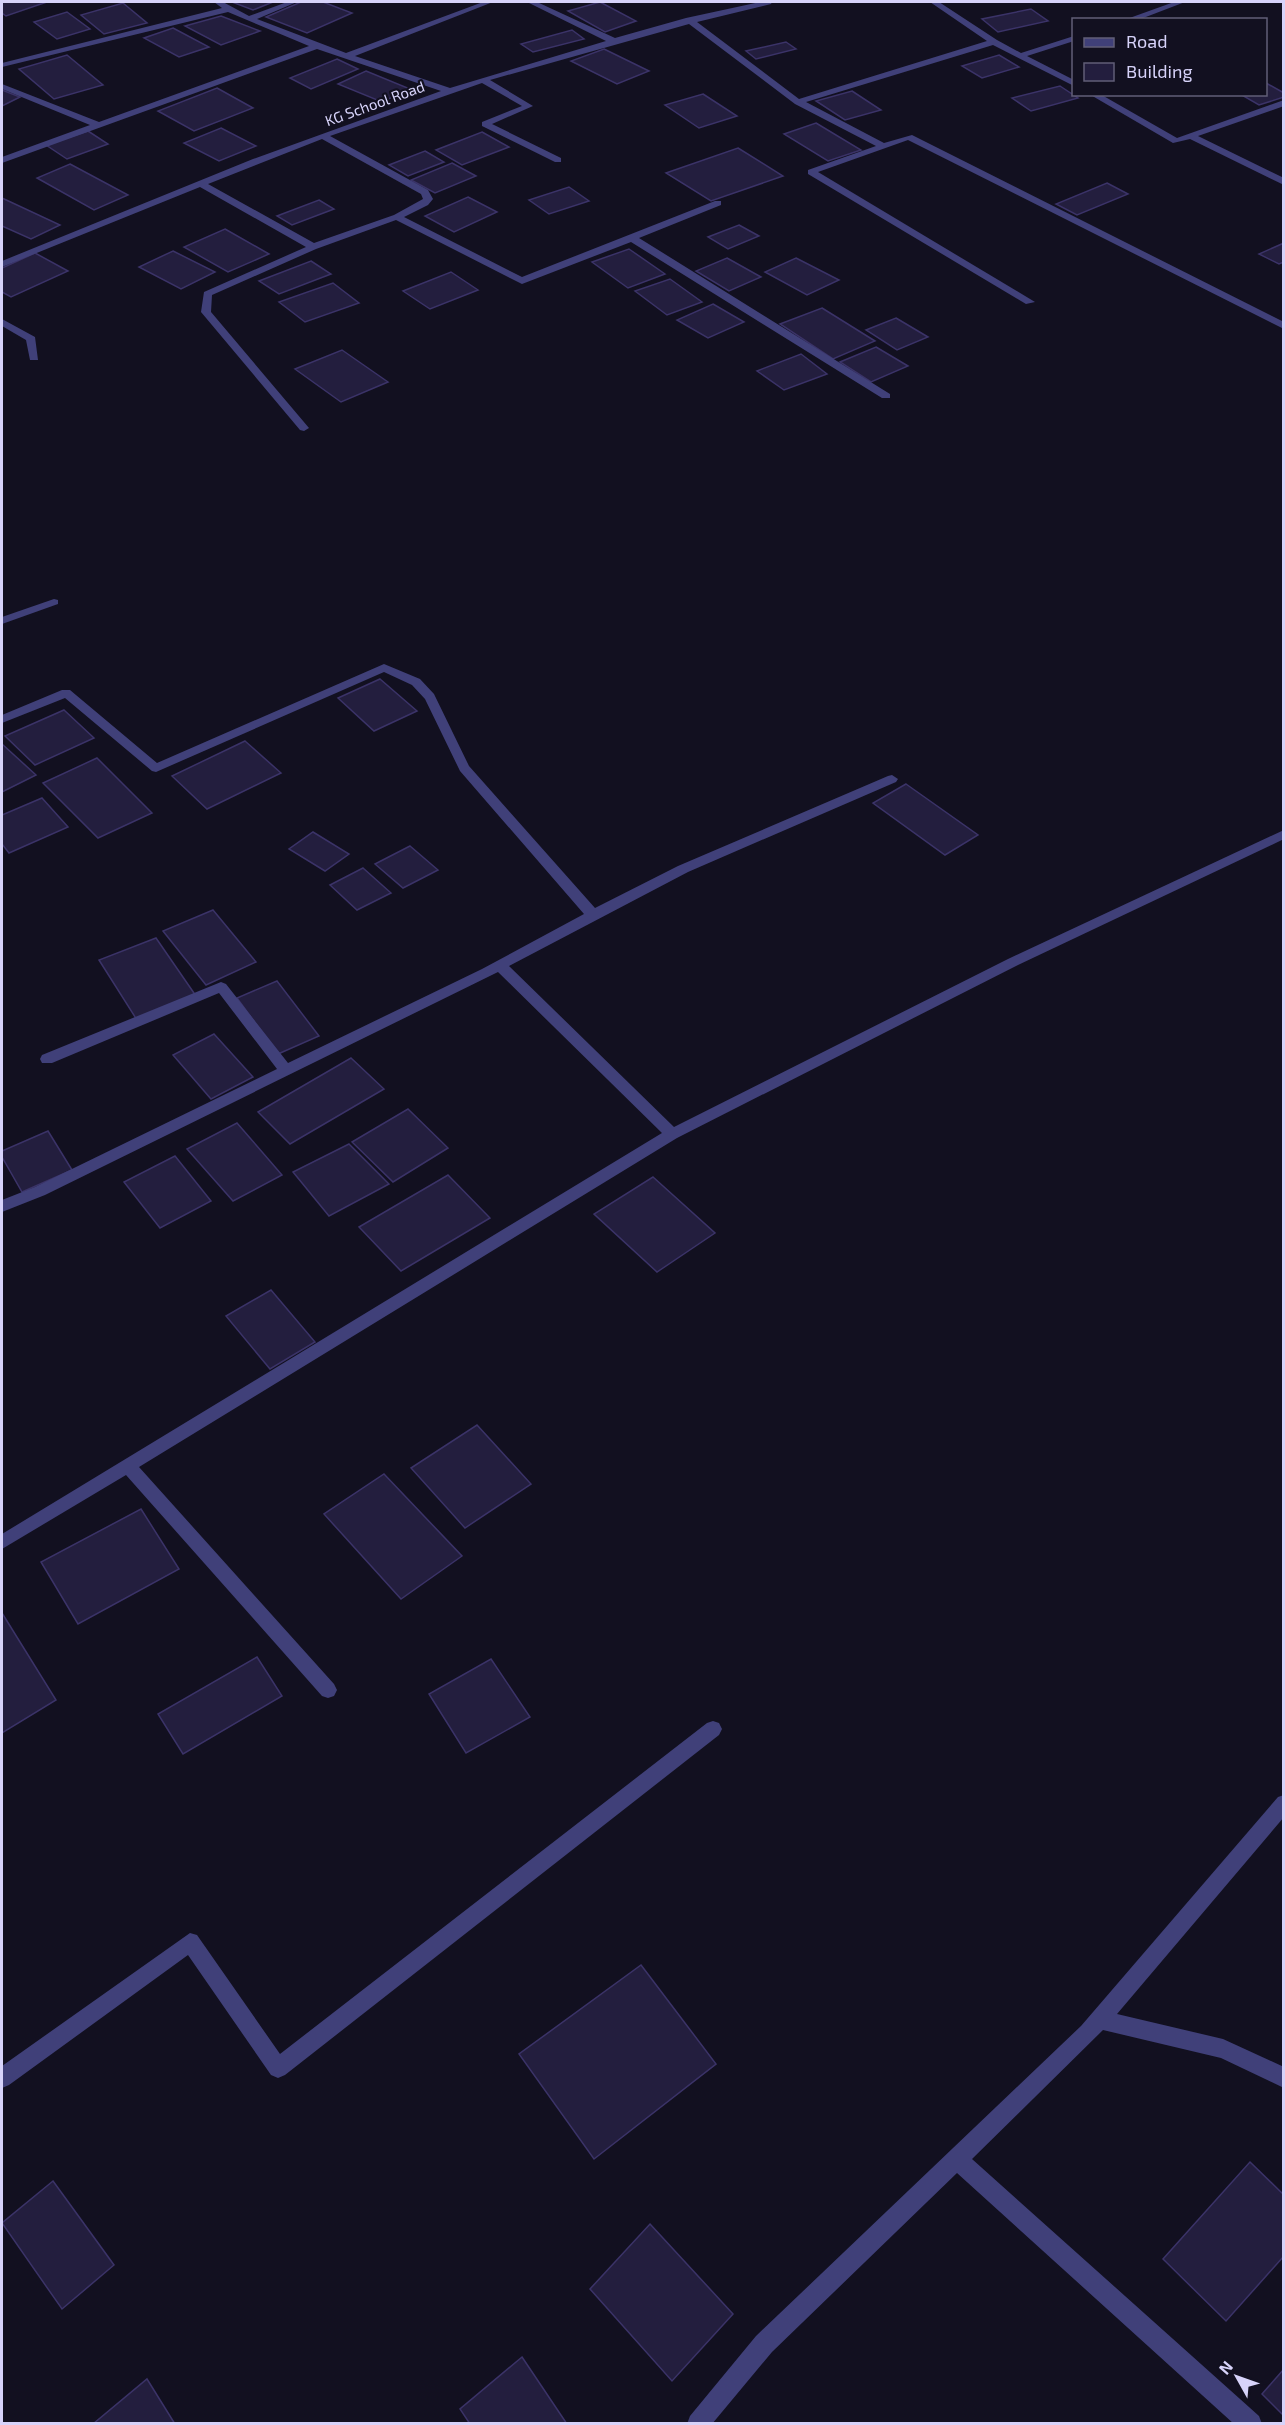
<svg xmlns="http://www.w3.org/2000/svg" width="1285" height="2425" font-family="'Exo 2',sans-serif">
  <rect width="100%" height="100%" fill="#121020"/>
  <g fill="#231e3e" stroke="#3b3368" stroke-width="1.5">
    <path d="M2 2H41L44 3 6 16 2 13Z"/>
    <path d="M232 2H273L253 10Z"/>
    <path d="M301 2H323L352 13 307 33 266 17Z"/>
    <path d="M600 2 636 21 605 32 568 11Z"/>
    <path d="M123 3 147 23 104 34 81 15Z"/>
    <path d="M1031 9 1048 21 998 32 982 19Z"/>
    <path d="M67 12 90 29 57 39 34 22Z"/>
    <path d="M221 16 260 31 221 45 185 26Z"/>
    <path d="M173 28 209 47 179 57 144 38Z"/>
    <path d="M572 30 584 39 533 52 521 44Z"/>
    <path d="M786 42 796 49 756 59 746 51Z"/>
    <path d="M604 49 649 71 617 84 571 61Z"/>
    <path d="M67 55 103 85 54 99 19 69Z"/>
    <path d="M999 55 1019 67 982 78 962 66Z"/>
    <path d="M337 59 358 69 311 89 290 78Z"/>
    <path d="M366 71 410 89 382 102 338 84Z"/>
    <path d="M1266 83 1284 93V97L1259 105 1240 94H1266Z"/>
    <path d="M1060 86 1078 98 1031 111 1012 98Z"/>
    <path d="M217 88 253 108 194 131 158 111Z"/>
    <path d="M2 90 20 97 2 106Z"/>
    <path d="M852 91 881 110 845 120 816 101Z"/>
    <path d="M703 94 737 116 699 128 665 105Z"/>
    <path d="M816 123 861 150 828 161 784 134Z"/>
    <path d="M221 128 256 146 219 161 184 143Z"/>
    <path d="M88 131 108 144 67 159 46 145Z"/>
    <path d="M482 132 509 147 462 165 436 150Z"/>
    <path d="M738 148 783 176 711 201 666 173Z"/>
    <path d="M425 151 444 162 408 176 389 165Z"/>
    <path d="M452 163 476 176 435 193 411 180Z"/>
    <path d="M70 164 128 195 94 210 37 178Z"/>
    <path d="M1107 183 1128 194 1077 215 1056 204Z"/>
    <path d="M569 187 589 201 549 214 529 200Z"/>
    <path d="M468 197 497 212 454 232 425 216Z"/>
    <path d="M2 198 60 225 31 239 2 226Z"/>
    <path d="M319 200 334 209 292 225 277 216Z"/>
    <path d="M739 225 759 236 728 249 708 237Z"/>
    <path d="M225 229 269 254 228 272 184 247Z"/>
    <path d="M1284 243V262L1279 264 1259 254Z"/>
    <path d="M629 249 665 274 628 288 592 262Z"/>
    <path d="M173 251 215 272 181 289 139 267Z"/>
    <path d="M35 253 68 271 11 297 2 292V268Z"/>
    <path d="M727 258 761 277 729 291 696 271Z"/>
    <path d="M796 258 839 280 807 295 765 272Z"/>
    <path d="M311 261 331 274 279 294 259 281Z"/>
    <path d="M451 272 478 290 430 309 403 291Z"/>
    <path d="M670 279 702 302 667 315 635 291Z"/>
    <path d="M333 283 359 303 305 322 279 302Z"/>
    <path d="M713 304 744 322 708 338 677 320Z"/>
    <path d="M822 308 875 341 833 359 780 324Z"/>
    <path d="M896 318 928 337 897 350 866 330Z"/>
    <path d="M876 347 908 366 871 382 840 362Z"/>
    <path d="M342 350 388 382 341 402 295 369Z"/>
    <path d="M801 354 827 374 784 390 757 371Z"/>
    <path d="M380 679 417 711 374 731 338 698Z"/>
    <path d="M64 710 94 738 35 765 5 736Z"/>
    <path d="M245 741 281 773 207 809 172 776Z"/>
    <path d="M2 744 36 775 2 792Z"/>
    <path d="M97 758 152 813 98 838 43 783Z"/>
    <path d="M906 784 978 835 945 855 873 803Z"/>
    <path d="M42 798 68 827 9 853 2 844V815Z"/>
    <path d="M313 832 349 854 325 871 289 849Z"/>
    <path d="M410 846 438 870 403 888 375 864Z"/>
    <path d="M363 868 391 893 357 910 330 885Z"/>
    <path d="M213 910 256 962 206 985 163 931Z"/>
    <path d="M156 938 196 996 137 1020 99 960Z"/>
    <path d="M277 981 319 1036 278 1054 237 998Z"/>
    <path d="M214 1034 253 1077 211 1099 173 1055Z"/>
    <path d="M351 1058 384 1089 290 1144 258 1112Z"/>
    <path d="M408 1109 448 1148 393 1182 352 1142Z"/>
    <path d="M237 1123 282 1175 233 1201 187 1149Z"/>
    <path d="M48 1131 72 1170 22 1192 2 1157V1151Z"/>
    <path d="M349 1144 389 1184 329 1216 293 1172Z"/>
    <path d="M175 1156 211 1201 160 1228 124 1182Z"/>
    <path d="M448 1175 490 1218 401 1271 359 1227Z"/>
    <path d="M653 1177 715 1233 657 1272 594 1214Z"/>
    <path d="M271 1290 315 1342 270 1369 226 1316Z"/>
    <path d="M477 1425 531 1484 465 1528 411 1468Z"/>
    <path d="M384 1474 462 1556 401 1599 324 1514Z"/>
    <path d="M141 1509 179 1569 78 1624 41 1562Z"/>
    <path d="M2 1613 56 1700 2 1733Z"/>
    <path d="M257 1657 282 1696 183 1754 158 1714Z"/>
    <path d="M491 1659 530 1717 466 1753 429 1694Z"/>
    <path d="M641 1965 716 2064 594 2159 519 2054Z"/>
    <path d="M1250 2162 1284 2195V2256L1226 2321 1163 2259Z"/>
    <path d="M53 2181 114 2265 62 2309 2 2223Z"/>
    <path d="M650 2224 733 2314 672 2381 590 2289Z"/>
    <path d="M522 2357 567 2424H470L460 2409Z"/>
    <path d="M1284 2369V2416L1262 2394Z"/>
    <path d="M147 2379 175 2424H93Z"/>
  </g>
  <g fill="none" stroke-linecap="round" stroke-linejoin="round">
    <g fill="#404079" fill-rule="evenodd">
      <path d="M214 2H223L249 16 287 2H297L257 19 346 53 483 2H493L355 56 450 88 606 41 527 2H537L615 38 686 18 760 2H772L771 4 697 22 799 99 987 41 930 2H939L997 40 1021 53 1074 36V41L1027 56 1074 80V86L993 45 806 102 884 143 912 135 1284 322V329L908 140 818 172 1035 302 1026 304 808 174V170L876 146 795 104 689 24 490 80 533 106 492 124 561 158V162H555L482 126V122L522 106 482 83 330 136 428 190 433 199 428 205 404 217 522 277 715 201H721V205L639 238 890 394V398H882L631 242 522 284 396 220 316 249 212 295 211 312 309 428 304 431 300 430 201 312 204 292 306 247 200 187 2 267V261L253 159 441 91 317 49 2 163V157L90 125 2 89V84L99 122 309 46 228 12 2 67V63L222 8ZM322 139 421 194 423 199 394 215 314 243 208 184Z"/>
      <path d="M1174 2H1185L1138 20H1124Z"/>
      <path d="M1089 94H1100L1177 138 1284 100V106L1198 136 1284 178V185L1190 139 1173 143Z"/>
      <path d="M2 319 35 337 38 360H30L26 340 2 326Z"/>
      <path d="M54 599 58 600V604L2 624V617Z"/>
      <path d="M384 664 420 679 434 694 469 766 595 908 678 866 888 776 892 775 898 779 896 782 688 872 509 966 674 1127 1008 959 1284 830V839L1018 965 677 1138 139 1467 334 1684 337 1690 334 1696 328 1698 322 1696 126 1475 2 1549V1534L662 1133 498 972 45 1195 2 1212V1200L35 1187 277 1069 219 993 52 1063H42L40 1059 42 1055 221 982 226 984 288 1063 482 969 584 914 460 771 425 699 412 685 384 672 156 772 152 771 65 698 2 723V715L62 690H70L157 763Z"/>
      <path d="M713 1721 719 1723 722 1729 719 1735 285 2075 278 2078 271 2075 188 1955 9 2085 2 2088V2066L190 1933 197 1935 280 2054 707 1723Z"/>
      <path d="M1284 1795V1817L1117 2014 1223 2039 1284 2067V2088L1221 2058 1103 2030 972 2159 1259 2416 1262 2424H1234L957 2173 772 2352 712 2424H687L690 2416 756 2336 1081 2026 1278 1797Z"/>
    </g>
  </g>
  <g text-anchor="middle" stroke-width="4.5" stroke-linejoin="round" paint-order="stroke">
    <g font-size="15" fill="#d7d3fa" stroke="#121020">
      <text transform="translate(375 104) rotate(-20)" y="5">KG School Road</text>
    </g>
  </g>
  <rect width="1285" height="2425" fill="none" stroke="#d7d3fa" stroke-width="6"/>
  <rect x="1072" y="18" width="195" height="78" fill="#121020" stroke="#615e77" stroke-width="1.5"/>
  <rect x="1084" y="38" width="30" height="9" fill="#404079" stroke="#615e77" stroke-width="1.5"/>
  <text x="1126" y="48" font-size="18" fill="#d7d3fa">Road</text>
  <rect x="1084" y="63" width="30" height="18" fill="#231e3e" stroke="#615e77" stroke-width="1.5"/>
  <text x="1126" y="78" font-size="18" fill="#d7d3fa">Building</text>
  <g transform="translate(1237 2377) rotate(310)" stroke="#121020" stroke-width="4.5" paint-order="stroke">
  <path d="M0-4.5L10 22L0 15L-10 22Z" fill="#d7d3fa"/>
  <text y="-9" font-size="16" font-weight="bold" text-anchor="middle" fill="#d7d3fa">N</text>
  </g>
</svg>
